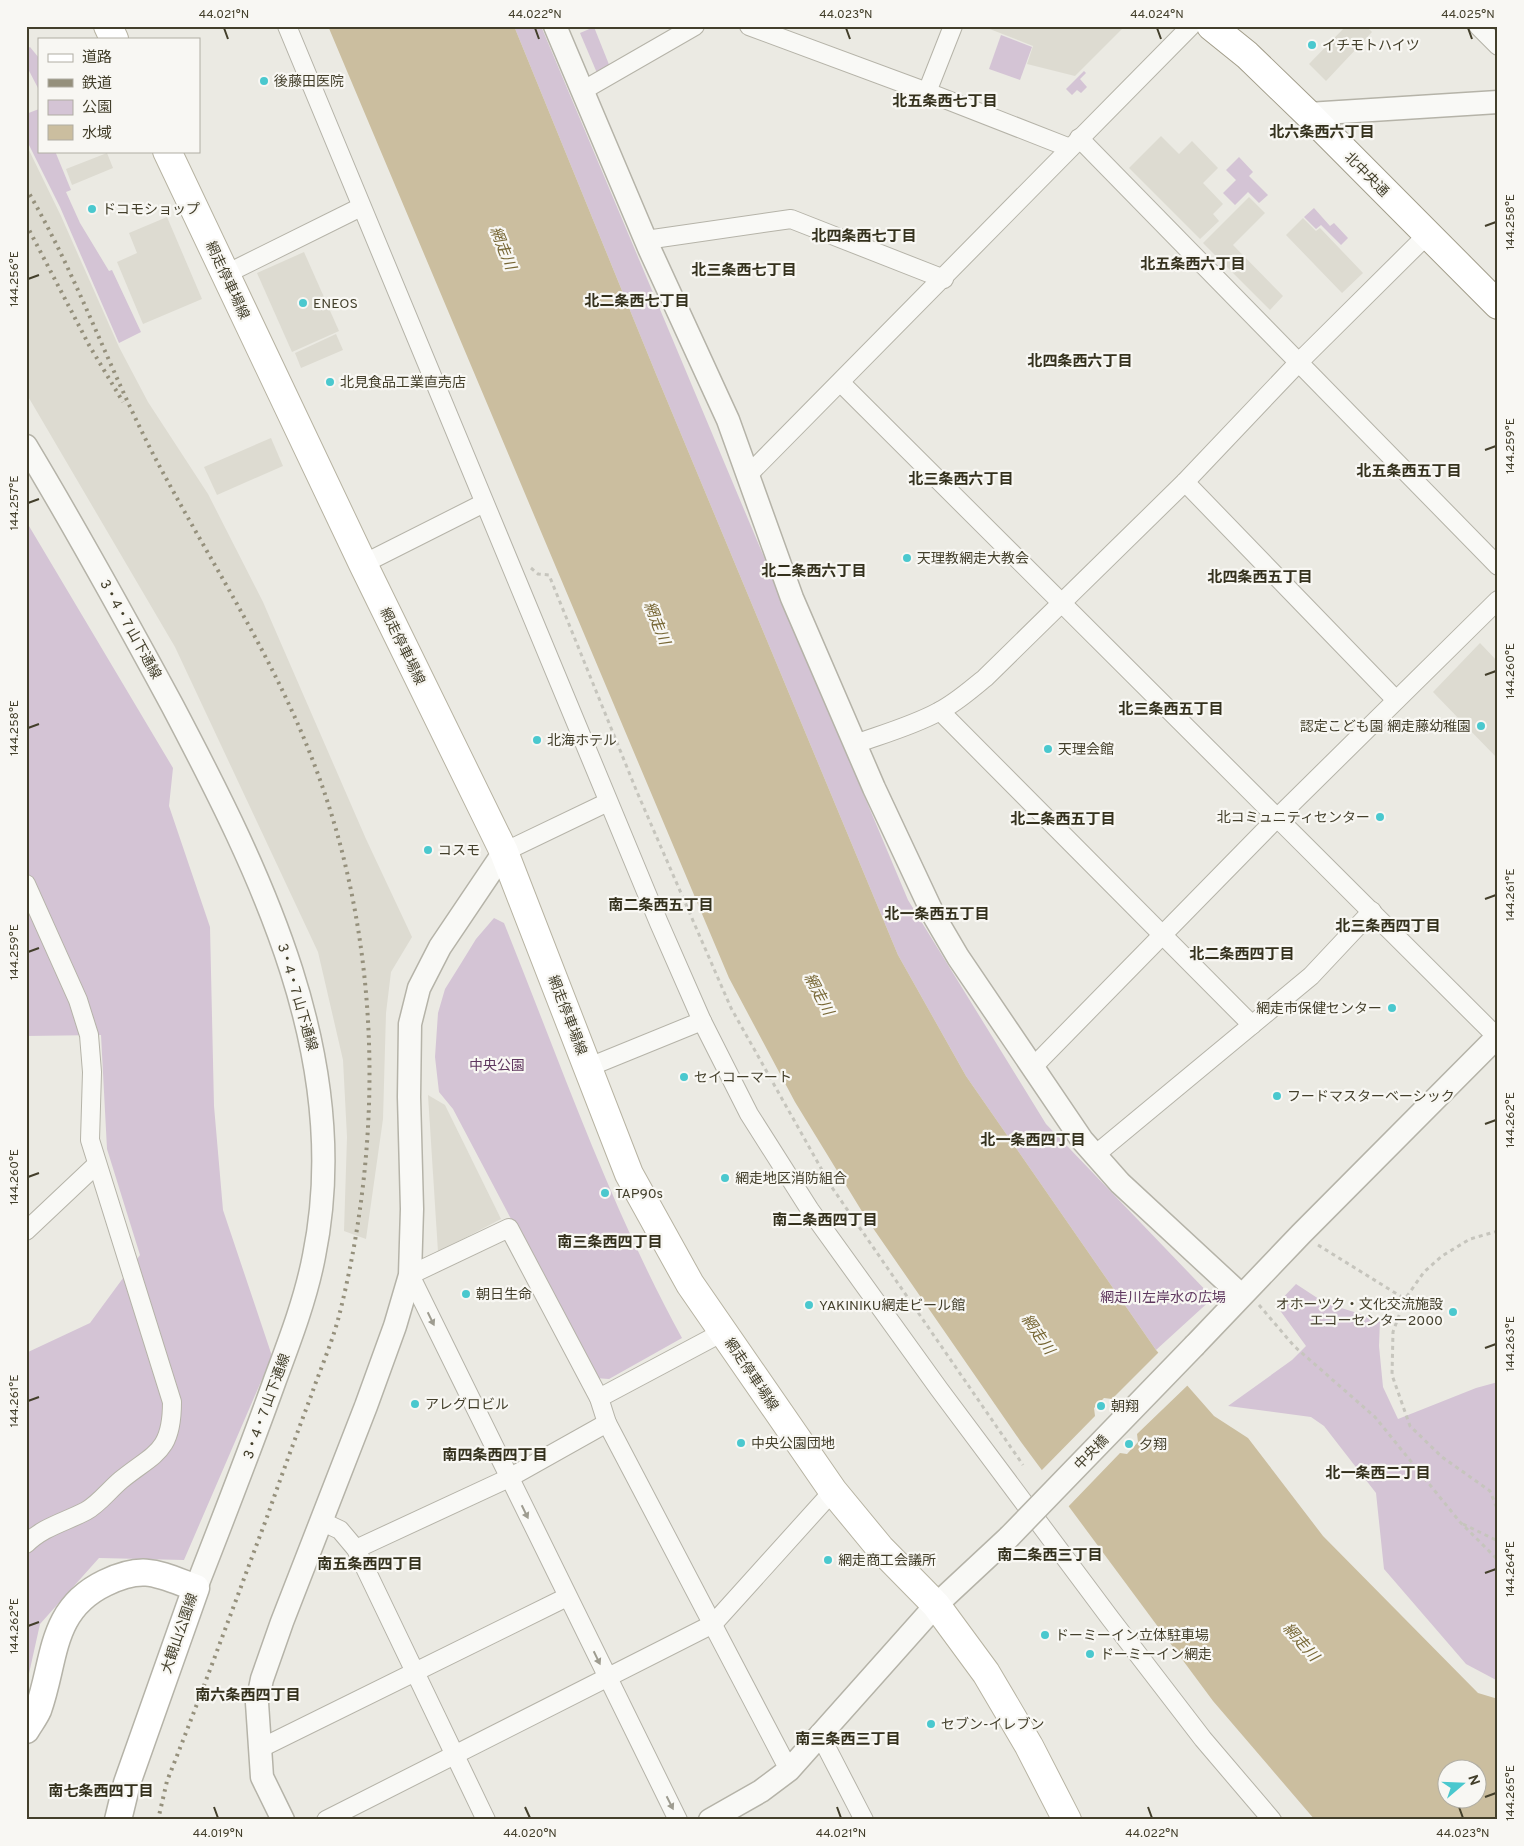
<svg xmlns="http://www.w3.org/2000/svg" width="1524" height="1846" font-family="Overpass,'Noto Sans JP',sans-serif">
  <rect width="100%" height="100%" fill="#ebeae3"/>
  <g fill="#dddbd1">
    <path d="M982 26H1125L1075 76 1027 64 1033 46Z"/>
    <path d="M1346 26H1366L1372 32 1326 81 1309 64Z"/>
    <path d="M1161 136 1179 154 1192 141 1218 168 1203 183 1223 204 1213 214 1219 221 1200 239 1129 168Z"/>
    <path d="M26 144 61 216 119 347 148 402 208 494 263 602 366 839 412 937 391 972 386 1013 383 1119 366 1239 344 1231 347 1137 343 1060 318 952 175 647 26 393Z"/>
    <path d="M107 153 113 168 72 185 66 169Z"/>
    <path d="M1249 197 1265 213 1233 245 1283 296 1270 310 1203 243Z"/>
    <path d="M167 217 202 299 143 324 117 262 137 253 129 233Z"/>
    <path d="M1303 218 1316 231 1320 228 1363 273 1342 293 1286 235Z"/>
    <path d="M304 252 339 331 292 352 257 273Z"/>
    <path d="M336 334 343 350 301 368 295 353Z"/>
    <path d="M271 438 283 466 217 495 204 467Z"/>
    <path d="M1480 643 1498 662V759L1433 692Z"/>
    <path d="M428 1095 445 1105 501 1219 438 1252Z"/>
  </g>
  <g fill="#d4c4d5">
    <path d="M514 26H541L908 900 1046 1124 1213 1298 1156 1350 966 1076 898 955 656 374Z"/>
    <path d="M594 27 610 67 597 73 580 33Z"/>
    <path d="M1001 35 1032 47 1020 80 989 69Z"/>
    <path d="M30 47 39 58V90L26 65V49Z"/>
    <path d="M1084 71 1086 73 1080 79 1087 87 1081 93 1077 90 1072 95 1066 89Z"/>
    <path d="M39 109V151H55L71 190 66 192 80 223 109 271 112 270 141 332 119 343 60 207 26 139V114Z"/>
    <path d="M1239 157 1253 172 1249 176 1268 195 1259 203 1248 192 1235 205 1223 193 1236 180 1226 170Z"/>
    <path d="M1314 208 1330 226 1334 223 1348 238 1341 245 1321 225 1316 229 1304 217Z"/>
    <path d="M26 521 173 768 169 806 210 927 214 1106 223 1210 272 1356 184 1560 99 1558 40 1624 26 1687V1353L90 1323 140 1255 107 1149 101 1035 26 1036Z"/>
    <path d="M494 918 504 923C560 1062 610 1207 682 1338L609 1379 595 1378 453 1109 439 1092 435 1057 438 1013 445 989 460 965 476 939Z"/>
    <path d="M1296 1284 1325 1303 1380 1320 1379 1346 1383 1387 1398 1419 1476 1388 1498 1382V1681L1466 1664 1384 1569 1376 1493 1324 1426 1311 1417 1228 1406 1292 1360 1306 1346 1276 1305Z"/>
  </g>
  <path fill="#cbbe9f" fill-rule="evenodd" d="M328 26H514L656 374 898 955 966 1076 1156 1350 1214 1416 1248 1438 1323 1536 1478 1693 1498 1699V1820H1315L1213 1701 1021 1442 866 1218 795 1102 729 978ZM1446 1768H1476V1798H1446Z"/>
  <path fill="#ebeae3" d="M1160 1351 1189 1384 1137 1434 1138 1442 1127 1454 1120 1453 1067 1508 1040 1472 1095 1416 1094 1408 1104 1398 1112 1399Z"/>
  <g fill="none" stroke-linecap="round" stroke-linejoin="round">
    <defs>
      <g id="minor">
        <path d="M287 26 659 923 702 1021 749 1114 810 1210 939 1389 1110 1618 1203 1739 1272 1820"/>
        <path d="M749 26 927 92 1070 148"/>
        <path d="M1478 26 1498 46"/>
        <path d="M582 91 695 26"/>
        <path d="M927 92 953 26"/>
        <path d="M1079 138 1498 566"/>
        <path d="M646 240 791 219 944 279"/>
        <path d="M226 274 361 207"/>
        <path d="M841 383 1497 1037"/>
        <path d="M749 474 1191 26"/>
        <path d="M1185 482 1396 700"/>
        <path d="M363 564 484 503"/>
        <path d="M940 711 1252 1025"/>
        <path d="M855 744C883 734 912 726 938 712 956 703 970 690 985 678L1185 482 1299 362 1428 234"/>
        <path d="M504 852 608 802"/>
        <path d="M26 884 78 1000 89 1035 92 1072 90 1140 172 1402C172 1453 154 1453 121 1480 109 1490 99 1504 86 1511 65 1522 43 1527 26 1544"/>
        <path d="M589 1067 702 1021"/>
        <path d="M1032 1068 1278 817 1498 600"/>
        <path d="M1095 1155 1311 976 1372 911"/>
        <path d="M26 1231 96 1165"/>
        <path d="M599 1398 723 1332"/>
        <path d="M323 1522 340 1530 356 1549 486 1820"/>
        <path d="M356 1549 509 1478 607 1423"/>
        <path d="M819 1733 864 1820"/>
        <path d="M259 1749 567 1597"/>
        <path d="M326 1820 713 1624 833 1491"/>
        <path d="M678 1820 410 1275 509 1228 599 1398 607 1423 789 1770"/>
      </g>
      <g id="tertiary">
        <path d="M555 26 649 248 728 420 792 598 874 788 934 916 958 957 1082 1140 1120 1183 1241 1295"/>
        <path d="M1308 114 1498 102"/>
        <path d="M26 446C77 531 125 618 172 705 261 874 354 1060 314 1256 306 1298 290 1340 275 1380 250 1450 223 1519 196 1588"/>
        <path d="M1195 1345 1301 1234 1498 1036"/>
        <path d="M283 1820 262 1777 257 1703 262 1679 282 1622 366 1406 395 1326 410 1275 412 1209 409 1097 410 1024 419 988 440 947 504 852"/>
        <path d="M710 1820 761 1791 789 1770 936 1605 1009 1537"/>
      </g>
      <path id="secondary" d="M26 1730C30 1723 35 1717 38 1710 56 1660 49 1610 105 1583 144 1564 158 1574 196 1588L127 1783 118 1820"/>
      <g id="primary">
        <path d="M108 26 114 39"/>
        <path d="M167 151 363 564 504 852 629 1174 690 1284 833 1491 880 1548 936 1605 986 1673 1029 1746 1067 1820"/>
      </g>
      <path id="trunk" d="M1211 26 1247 55 1308 114 1498 305"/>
    </defs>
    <use href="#minor" stroke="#b5b3a8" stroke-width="20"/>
    <use href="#tertiary" stroke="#b5b3a8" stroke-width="25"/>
    <use href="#secondary" stroke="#b5b3a8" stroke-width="29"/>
    <use href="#primary" stroke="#b7b3a2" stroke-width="30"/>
    <use href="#trunk" stroke="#a29d8a" stroke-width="30"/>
    <g stroke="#c6c5bd" stroke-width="3" stroke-dasharray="4 4" stroke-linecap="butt">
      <path d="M531 568 538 574 549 575 637 792 731 1008 831 1186 1023 1465"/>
      <path d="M1498 1231 1470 1239 1442 1256 1424 1272 1405 1299 1393 1332 1392 1375 1410 1426 1442 1457 1490 1491 1498 1511"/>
      <path d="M1318 1245 1405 1299"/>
      <path d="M1259 1305 1294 1346 1375 1417 1460 1522 1498 1560"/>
      <path d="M1463 1524 1498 1541"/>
    </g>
    <use href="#minor" stroke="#f9f9f6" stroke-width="18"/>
    <use href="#tertiary" stroke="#f9f9f6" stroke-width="22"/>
    <use href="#secondary" stroke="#fff" stroke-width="26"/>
    <use href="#primary" stroke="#fff" stroke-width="28"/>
    <use href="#trunk" stroke="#fff" stroke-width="28"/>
    <g stroke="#95907c" stroke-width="4" stroke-dasharray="2.5 5" stroke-linecap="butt">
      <path d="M26 188C75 271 107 364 151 450 205 554 271 651 313 761 381 937 385 1134 339 1316 332 1343 320 1370 311 1396 296 1436 281 1477 267 1517 234 1605 202 1693 167 1781L158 1820"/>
      <path d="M26 224 89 345 123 402"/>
    </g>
    <defs>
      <path id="tertiary-bridge" d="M1009 1537 1195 1345"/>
    </defs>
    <use href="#tertiary-bridge" stroke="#b5b3a8" stroke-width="25" stroke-linecap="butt"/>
    <use href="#tertiary-bridge" stroke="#f9f9f6" stroke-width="22"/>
  </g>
  <defs><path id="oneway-solid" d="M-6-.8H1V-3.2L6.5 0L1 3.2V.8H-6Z" transform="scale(1.25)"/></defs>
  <g fill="#9e9c90">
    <use href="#oneway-solid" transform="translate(431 1319) rotate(64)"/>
    <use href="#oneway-solid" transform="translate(525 1512) rotate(64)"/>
    <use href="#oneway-solid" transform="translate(597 1658) rotate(64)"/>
    <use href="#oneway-solid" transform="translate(670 1803) rotate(63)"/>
  </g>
  <path fill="none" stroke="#433f2b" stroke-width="2" d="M224 28 228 39M535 28 539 39M846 28 850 39M1157 28 1161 39M1468 28 1472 39M1485 226 1496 222M28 279 39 275M1485 450 1496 446M28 503 39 499M1485 675 1496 671M28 728 39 724M1485 899 1496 895M28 952 39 948M1485 1124 1496 1120M28 1177 39 1173M1485 1348 1496 1344M28 1401 39 1397M1485 1573 1496 1569M28 1626 39 1622M1485 1797 1496 1793M214 1807 218 1818M525 1807 530 1818M837 1807 841 1818M1148 1807 1152 1818M1459 1807 1463 1818"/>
  <g fill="#4ac8ce" stroke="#f8f7f3" stroke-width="2">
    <circle cx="1312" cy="45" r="5"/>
    <circle cx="264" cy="81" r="5"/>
    <circle cx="92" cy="209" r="5"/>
    <circle cx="303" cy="303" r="5"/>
    <circle cx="330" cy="382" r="5"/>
    <circle cx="907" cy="558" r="5"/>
    <circle cx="1481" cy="726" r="5"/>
    <circle cx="537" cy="740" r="5"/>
    <circle cx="1048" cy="749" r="5"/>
    <circle cx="1380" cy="817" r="5"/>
    <circle cx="428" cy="850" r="5"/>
    <circle cx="1392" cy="1008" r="5"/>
    <circle cx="684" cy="1077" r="5"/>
    <circle cx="1277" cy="1096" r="5"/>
    <circle cx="725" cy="1178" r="5"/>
    <circle cx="605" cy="1193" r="5"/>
    <circle cx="466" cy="1294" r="5"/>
    <circle cx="809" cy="1305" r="5"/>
    <circle cx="1453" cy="1312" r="5"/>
    <circle cx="415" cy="1404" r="5"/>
    <circle cx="1101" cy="1406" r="5"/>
    <circle cx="741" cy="1443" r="5"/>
    <circle cx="1129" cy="1444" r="5"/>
    <circle cx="828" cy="1560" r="5"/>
    <circle cx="1045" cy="1635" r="5"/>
    <circle cx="1090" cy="1654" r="5"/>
    <circle cx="931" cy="1724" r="5"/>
  </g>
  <g text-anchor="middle" stroke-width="4.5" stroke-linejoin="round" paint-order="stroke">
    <g font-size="14" fill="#433f2b" stroke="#f8f7f3" text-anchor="start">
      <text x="1322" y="50">イチモトハイツ</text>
      <text x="274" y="86">後藤田医院</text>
      <text x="102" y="214">ドコモショップ</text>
      <text x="313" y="308">ENEOS</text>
      <text x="340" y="387">北見食品工業直売店</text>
      <text x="917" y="563">天理教網走大教会</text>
      <text x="1471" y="731" text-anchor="end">認定こども園 網走藤幼稚園</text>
      <text x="547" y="745">北海ホテル</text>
      <text x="1058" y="754">天理会館</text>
      <text x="1370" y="822" text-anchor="end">北コミュニティセンター</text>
      <text x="438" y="855">コスモ</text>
      <text x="1382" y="1013" text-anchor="end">網走市保健センター</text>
      <text x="694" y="1082">セイコーマート</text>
      <text x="1287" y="1101">フードマスターベーシック</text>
      <text x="735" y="1183">網走地区消防組合</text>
      <text x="615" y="1198">TAP90s</text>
      <text x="476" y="1299">朝日生命</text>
      <text x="1443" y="1309" text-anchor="end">オホーツク・文化交流施設<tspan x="1443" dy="16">エコーセンター2000</tspan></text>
      <text x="819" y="1310">YAKINIKU網走ビール館</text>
      <text x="425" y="1409">アレグロビル</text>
      <text x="1111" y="1411">朝翔</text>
      <text x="751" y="1448">中央公園団地</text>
      <text x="1139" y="1449">夕翔</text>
      <text x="838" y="1565">網走商工会議所</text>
      <text x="1055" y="1640">ドーミーイン立体駐車場</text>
      <text x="1100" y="1659">ドーミーイン網走</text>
      <text x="941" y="1729">セブン-イレブン</text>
    </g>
    <g font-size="14" fill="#433f2b" stroke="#f8f7f3">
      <text transform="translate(1367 174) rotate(45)" y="5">北中央通</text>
      <text transform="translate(228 280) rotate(65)" y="5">網走停車場線</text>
      <text transform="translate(131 629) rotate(61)" y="5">3・4・7 山下通線</text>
      <text transform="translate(403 646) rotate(64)" y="5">網走停車場線</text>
      <text transform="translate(298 997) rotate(74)" y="5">3・4・7 山下通線</text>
      <text transform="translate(568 1015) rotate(69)" y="5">網走停車場線</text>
      <text transform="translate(752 1374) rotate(56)" y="5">網走停車場線</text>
      <text transform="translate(266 1406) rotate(-70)" y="5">3・4・7 山下通線</text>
      <text transform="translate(1091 1452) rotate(-46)" y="5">中央橋</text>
      <text transform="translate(179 1633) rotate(-71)" y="5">大観山公園線</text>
    </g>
    <g font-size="14" fill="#5f385f" stroke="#f8f7f3">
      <text x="497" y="1070">中央公園</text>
      <text x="1163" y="1302">網走川左岸水の広場</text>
    </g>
    <g font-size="15" font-weight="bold" fill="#34311d" stroke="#f8f7f3">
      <text x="945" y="106">北五条西七丁目</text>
      <text x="1322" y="137">北六条西六丁目</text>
      <text x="864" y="241">北四条西七丁目</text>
      <text x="1193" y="269">北五条西六丁目</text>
      <text x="744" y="275">北三条西七丁目</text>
      <text x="637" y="306">北二条西七丁目</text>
      <text x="1080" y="366">北四条西六丁目</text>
      <text x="1409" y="476">北五条西五丁目</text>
      <text x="961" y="484">北三条西六丁目</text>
      <text x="814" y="576">北二条西六丁目</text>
      <text x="1260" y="582">北四条西五丁目</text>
      <text x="1171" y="714">北三条西五丁目</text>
      <text x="1063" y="824">北二条西五丁目</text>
      <text x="661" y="910">南二条西五丁目</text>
      <text x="937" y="919">北一条西五丁目</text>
      <text x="1388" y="931">北三条西四丁目</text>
      <text x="1242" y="959">北二条西四丁目</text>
      <text x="1033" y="1145">北一条西四丁目</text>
      <text x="825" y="1225">南二条西四丁目</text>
      <text x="610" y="1247">南三条西四丁目</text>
      <text x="495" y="1460">南四条西四丁目</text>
      <text x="1378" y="1478">北一条西二丁目</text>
      <text x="1050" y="1560">南二条西三丁目</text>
      <text x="370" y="1569">南五条西四丁目</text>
      <text x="248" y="1700">南六条西四丁目</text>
      <text x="848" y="1744">南三条西三丁目</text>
      <text x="101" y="1796">南七条西四丁目</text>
    </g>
    <g font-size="15" font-style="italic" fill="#776735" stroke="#f8f7f3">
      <text transform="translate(503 248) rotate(68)" y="5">網走川</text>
      <text transform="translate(657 623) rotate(68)" y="5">網走川</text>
      <text transform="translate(819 994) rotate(62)" y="5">網走川</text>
      <text transform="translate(1038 1334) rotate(55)" y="5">網走川</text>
      <text transform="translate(1301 1642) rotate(48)" y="5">網走川</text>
    </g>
  </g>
  <rect width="1524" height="1846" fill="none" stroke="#f8f7f3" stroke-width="55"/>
  <rect x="38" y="38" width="162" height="115" fill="#f8f7f3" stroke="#b0ada3"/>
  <rect x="48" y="54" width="25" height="8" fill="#ffffff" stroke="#b0ada3"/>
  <text x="82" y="62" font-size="15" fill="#433f2b">道路</text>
  <rect x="48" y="79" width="25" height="8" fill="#95907c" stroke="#b0ada3"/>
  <text x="82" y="88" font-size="15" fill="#433f2b">鉄道</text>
  <rect x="48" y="100" width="25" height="15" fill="#d4c4d5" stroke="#b0ada3"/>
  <text x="82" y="112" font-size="15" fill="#433f2b">公園</text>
  <rect x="48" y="125" width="25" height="15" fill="#cbbe9f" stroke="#b0ada3"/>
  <text x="82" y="138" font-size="15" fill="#433f2b">水域</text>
  <g transform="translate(1462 1784) rotate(71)"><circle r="24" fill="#f8f7f3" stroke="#b0ada3"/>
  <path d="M0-4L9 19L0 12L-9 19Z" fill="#4ac8ce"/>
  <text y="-8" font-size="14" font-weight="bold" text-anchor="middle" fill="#433f2b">N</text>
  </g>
  <rect x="28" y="28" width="1468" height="1790" fill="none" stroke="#433f2b" stroke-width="2"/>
  <g font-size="12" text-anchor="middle" fill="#433f2b">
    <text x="224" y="18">44.021°N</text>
    <text x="535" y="18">44.022°N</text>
    <text x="846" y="18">44.023°N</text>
    <text x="1157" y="18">44.024°N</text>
    <text x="1468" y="18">44.025°N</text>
    <text transform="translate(1510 222) rotate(-90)" y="4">144.258°E</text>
    <text transform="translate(14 279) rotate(-90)" y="4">144.256°E</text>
    <text transform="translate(1510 446) rotate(-90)" y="4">144.259°E</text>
    <text transform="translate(14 503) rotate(-90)" y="4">144.257°E</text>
    <text transform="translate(1510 671) rotate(-90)" y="4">144.260°E</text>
    <text transform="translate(14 728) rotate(-90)" y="4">144.258°E</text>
    <text transform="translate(1510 895) rotate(-90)" y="4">144.261°E</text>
    <text transform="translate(14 952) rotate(-90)" y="4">144.259°E</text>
    <text transform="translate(1510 1120) rotate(-90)" y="4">144.262°E</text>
    <text transform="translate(14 1177) rotate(-90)" y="4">144.260°E</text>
    <text transform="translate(1510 1344) rotate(-90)" y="4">144.263°E</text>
    <text transform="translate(14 1401) rotate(-90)" y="4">144.261°E</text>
    <text transform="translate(1510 1569) rotate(-90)" y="4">144.264°E</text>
    <text transform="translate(14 1626) rotate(-90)" y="4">144.262°E</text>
    <text transform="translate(1510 1793) rotate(-90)" y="4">144.265°E</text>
    <text x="218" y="1837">44.019°N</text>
    <text x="530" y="1837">44.020°N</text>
    <text x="841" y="1837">44.021°N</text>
    <text x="1152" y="1837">44.022°N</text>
    <text x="1463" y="1837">44.023°N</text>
  </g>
</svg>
